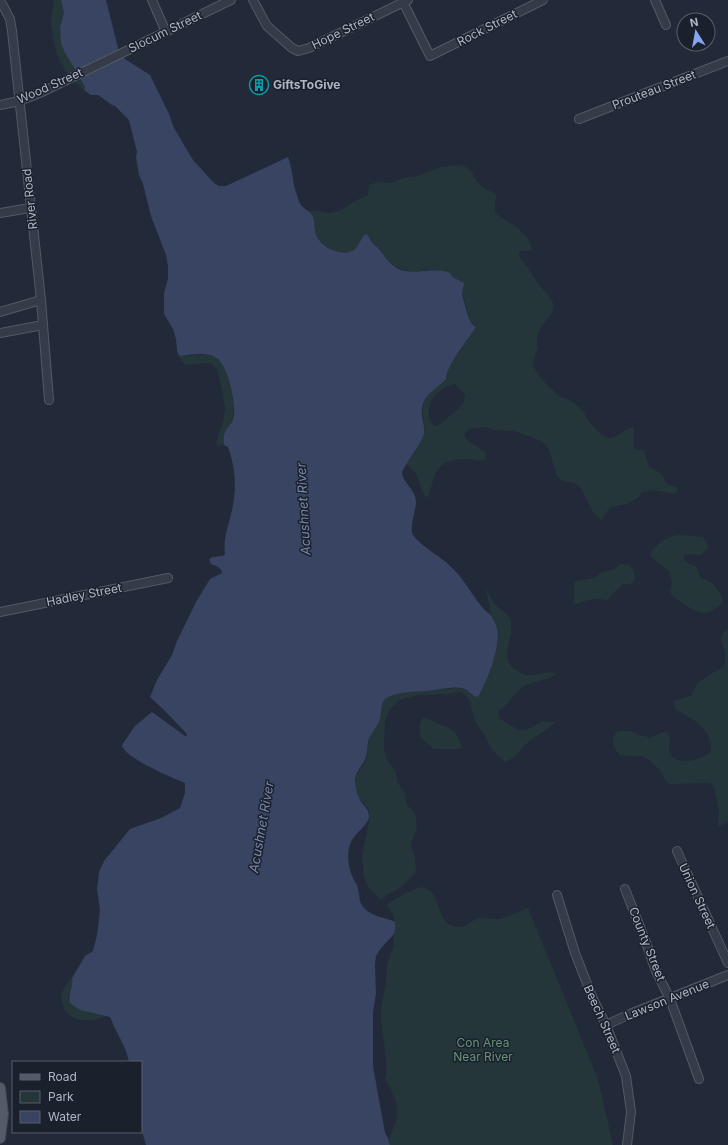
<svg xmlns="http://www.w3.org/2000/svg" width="728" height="1145" font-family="Inter,sans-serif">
  <rect width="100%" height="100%" fill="#222938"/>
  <g fill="#25363a" fill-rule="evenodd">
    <path d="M54 0H61L64 13 60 27 65 53 73 66 85 87 84 90C65 76 57 60 53 37 53 33 51 29 51 25 51 17 53 8 54 0Z"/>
    <path d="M460 165C474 168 472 177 481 186 485 190 491 190 496 194 496 199 494 209 496 214 510 223 529 232 532 250L520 251 519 254 520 258C522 261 525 264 528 268 532 274 535 280 540 286 544 291 551 297 553 303 558 317 531 325 538 348 535 355 530 363 536 371 540 378 552 390 559 396 562 398 564 398 567 399 573 401 581 408 584 413 589 421 599 437 610 438 618 438 624 428 632 427L634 429V449L644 450 649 467 661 473 667 484 676 487 678 491 673 494C661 491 654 489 642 492L639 497 627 504 611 507 607 511 601 520H600L593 512 580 487 574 483 562 481 557 476 549 450 546 445 539 440 514 431 495 430 484 427 470 429 466 431 464 435 468 441 485 452 486 459C477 463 475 459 467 459 458 459 443 461 438 469 432 478 432 490 427 498 416 487 424 476 406 464L414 453 423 436 425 430 422 409 425 399 434 388 443 383 449 367 476 327C468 320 468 312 465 301 463 296 462 294 463 289 455 281 446 271 435 270 427 269 418 272 410 271 394 270 388 260 379 249 375 244 372 242 369 236L361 239C359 243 357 249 352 251 340 256 323 248 317 237 312 228 316 220 308 211 318 209 322 213 330 213 344 212 354 199 367 196L368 194 369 185 378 182 388 183 397 181 403 178 418 176 440 167ZM455 384 465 395C465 398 464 401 463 404 461 407 440 425 437 426 436 426 435 426 434 426 420 410 437 386 455 384Z"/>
    <path d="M205 355C211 355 215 356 220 360 228 367 236 406 233 417 230 429 221 431 224 445L219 446 216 443 223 422 225 408 222 389 217 370 212 364 208 363 186 365 182 362 179 356Z"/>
    <path d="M680 535 703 537 707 543 708 548 701 555 692 554 684 555 683 558 689 564 696 566 700 577 713 584 721 595 723 601 721 605 710 612 702 613 694 610 685 605 672 596 670 590 672 582 669 571 651 557 650 553C659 542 666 536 680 535Z"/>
    <path d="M619 564 629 565C637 573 639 586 623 584L614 592 608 600C603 600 599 598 594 599 587 600 581 603 574 604V584L575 582C585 578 594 581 602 572L615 569Z"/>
    <path d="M485 584C487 590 490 598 494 603 499 610 508 612 511 621 512 624 511 629 511 633 507 652 502 665 523 674 533 679 546 668 556 674 546 682 534 679 521 688 512 695 509 705 499 710L498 713 500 719 519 730H525L541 722H557C543 733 526 740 517 755 512 757 511 761 505 761L497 755 491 748 484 734 480 729 475 721 469 699 463 693 459 692 449 694 419 695 399 700 389 711 385 720 384 751 388 761 396 772 397 782 405 793 407 805 415 813 417 828 411 843 415 859 416 872 401 887 385 896 381 900 370 890 364 878 362 857 370 817 369 810 359 798 355 786 356 776 364 764 367 754 369 738 378 723 382 703 384 700 390 696 399 693 456 688C464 689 468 690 474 696L478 697C486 684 500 648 498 632 497 626 493 620 491 614 489 604 487 594 485 584Z"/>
    <path d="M726 630H728V822L720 826 718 825 719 812 714 787 712 784 708 783 669 784C664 780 662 773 658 768 655 765 651 761 648 759 640 754 628 757 619 755 613 745 610 743 616 732 631 728 635 735 648 737 655 737 660 732 667 732L670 737C670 742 667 750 671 755 680 766 703 760 711 751 712 727 694 720 675 709L673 701 691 696 697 683 724 666C725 660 726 654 724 649 721 642 719 636 726 630Z"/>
    <path d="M423 718C429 718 433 722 438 724 455 730 455 730 462 747L461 749H434L421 738 420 735V723Z"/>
    <path d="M423 887C441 895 436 909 446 922 449 926 456 927 460 927 466 927 471 921 477 919 484 917 491 919 498 919 507 918 519 912 528 908L598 1079 613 1145H390C388 1134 393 1131 396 1122 401 1107 393 1092 385 1080 390 1058 380 1035 381 1012 381 1002 385 992 386 981 387 975 387 969 387 963L388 962 393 949 394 934 395 930 394 916 387 905C394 898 413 889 423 887Z"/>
    <path d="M72 978 73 982 68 999 106 1016C99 1019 90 1021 82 1020 75 1019 70 1016 66 1011 57 999 62 988 72 978Z"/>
  </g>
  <path fill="#384461" d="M61 0H106L119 52 125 59 150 75 169 114 174 128 193 160 214 183 219 186H226L288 157C293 169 292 183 297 195 298 199 300 204 302 206 306 210 311 212 313 217 315 223 314 230 316 235 321 247 338 255 350 252 359 249 359 239 366 234 370 237 369 238 372 242 373 244 376 246 378 248 385 256 390 266 401 270 417 275 434 266 450 273L452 277 464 283 462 294 468 316 472 324 476 327C469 338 445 368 446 379 434 392 420 395 422 416 423 422 425 428 424 434 419 448 408 459 402 472 403 484 416 489 416 502 416 510 409 527 413 535 420 545 439 556 448 564 463 577 470 592 482 607 485 611 490 613 492 617 495 622 498 629 498 634 498 653 487 682 478 697 471 696 469 690 462 688 450 686 438 690 426 691 415 692 386 691 382 704 381 710 381 716 379 722 376 728 372 733 369 738 367 744 368 750 366 756 364 765 355 772 355 780 355 786 357 793 359 798 362 805 369 808 369 816 370 823 355 833 351 842 346 852 348 868 353 878 354 880 356 883 357 885 360 893 358 902 364 908 372 917 385 917 395 922V930L394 934 381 948 376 956 375 964 376 994 373 1012V1066L385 1133 388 1138 390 1145H146L141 1128V1062H129C126 1046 116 1033 110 1017L80 1010 70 1003C67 994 74 987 72 978L85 956 93 951 97 935 100 910 97 889 98 881 99 872 104 861 130 829 161 818 180 808 185 793V783C173 778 124 758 122 745L135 726 152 712 185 736H187L186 733 166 712 150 697 157 680 172 655 177 641 196 602 210 579 222 573C221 567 216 566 211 564L209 559 213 557 223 556 225 554C223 539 228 528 231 514 237 492 236 468 228 447L224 445C221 427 233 428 234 414 235 401 228 361 213 356 203 352 189 355 179 356L177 351 176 339 173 329 164 314V293L168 279V266L166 255 151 216 143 184 139 175 136 157 137 152 129 120 115 106 112 105 98 95H91L84 90 85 87 73 66 65 53 61 43 60 27 64 13Z"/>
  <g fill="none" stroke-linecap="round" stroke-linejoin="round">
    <defs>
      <g id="minor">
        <path d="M0 0 10 19 12 31 41 300 49 400"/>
        <path d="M152 0 166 32"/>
        <path d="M253 0 267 26 292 48 298 51 309 48 408 0"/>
        <path d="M402 0 430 56 543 0"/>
        <path d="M655 0 666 25"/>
        <path d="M0 105 19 101 42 92 231 0"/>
        <path d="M579 119 728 61"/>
        <path d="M0 213 30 208"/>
        <path d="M0 312 41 300"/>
        <path d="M0 333 43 325"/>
        <path d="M0 612 168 578"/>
        <path d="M677 851 728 963"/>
        <path d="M625 889 644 937 656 971 670 999 699 1079"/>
        <path d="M557 895 575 953 593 999 606 1025 626 1076 631 1112 627 1145"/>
        <path d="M606 1025 630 1014 728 975"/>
      </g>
      <path id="major" d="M0 1088 3 1114 0 1138"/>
    </defs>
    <use href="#minor" stroke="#535966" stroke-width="10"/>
    <use href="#major" stroke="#3f4452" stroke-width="12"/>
    <use href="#minor" stroke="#353b48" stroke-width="8"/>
    <use href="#major" stroke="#535a68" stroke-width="10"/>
  </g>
  <defs>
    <symbol id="building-ring" viewBox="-11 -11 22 22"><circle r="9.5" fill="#1b202d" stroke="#0f9aa8" stroke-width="1.5"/><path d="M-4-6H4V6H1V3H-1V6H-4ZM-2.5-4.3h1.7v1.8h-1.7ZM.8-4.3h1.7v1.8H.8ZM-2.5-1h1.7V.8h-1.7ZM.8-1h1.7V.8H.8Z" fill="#0f9aa8"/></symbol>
  </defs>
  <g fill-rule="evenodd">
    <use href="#building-ring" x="248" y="74" width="22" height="22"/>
  </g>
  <g text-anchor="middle" stroke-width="3" stroke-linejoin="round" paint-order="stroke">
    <g font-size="12" fill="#b0b6c5" stroke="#1b202d">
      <text transform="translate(487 28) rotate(-27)" y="4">Rock Street</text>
      <text transform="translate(343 31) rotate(-26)" y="4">Hope Street</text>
      <text transform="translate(165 32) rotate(-26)" y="4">Slocum Street</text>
      <text transform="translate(50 86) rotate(-24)" y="4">Wood Street</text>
      <text transform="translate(654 90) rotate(-21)" y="4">Prouteau Street</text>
      <text transform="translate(30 199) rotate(-96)" y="4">River Road</text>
      <text transform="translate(84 595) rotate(-11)" y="4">Hadley Street</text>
      <text transform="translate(697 896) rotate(65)" y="4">Union Street</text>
      <text transform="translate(647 944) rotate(68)" y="4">County Street</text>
      <text transform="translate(667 1000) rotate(-22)" y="4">Lawson Avenue</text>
      <text transform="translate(602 1019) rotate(66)" y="4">Beech Street</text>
    </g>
    <g font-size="12" font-weight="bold" fill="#b0b6c5" stroke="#1b202d" text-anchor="start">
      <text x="273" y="89">GiftsToGive</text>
    </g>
    <g font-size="12" fill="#689478" stroke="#1b202d">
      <text x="483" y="1047">Con Area<tspan x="483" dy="14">Near River</tspan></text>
    </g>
    <g font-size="13" font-style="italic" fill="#7989ab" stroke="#1b202d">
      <text transform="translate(303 509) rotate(-93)" y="5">Acushnet River</text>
      <text transform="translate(261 827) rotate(-80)" y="5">Acushnet River</text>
    </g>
  </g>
  <rect x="12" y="1061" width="130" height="72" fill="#1b202d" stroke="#575c6a"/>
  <rect x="20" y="1074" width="20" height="6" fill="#535a68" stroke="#575c6a"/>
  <text x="48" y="1081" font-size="12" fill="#b0b6c5">Road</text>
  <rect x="20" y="1091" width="20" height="12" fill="#25363a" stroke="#575c6a"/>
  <text x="48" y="1101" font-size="12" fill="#b0b6c5">Park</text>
  <rect x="20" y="1111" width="20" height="12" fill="#384461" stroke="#575c6a"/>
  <text x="48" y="1121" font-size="12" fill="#b0b6c5">Water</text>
  <g transform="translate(696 32) rotate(349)"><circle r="19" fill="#1b202d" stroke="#575c6a"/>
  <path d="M0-3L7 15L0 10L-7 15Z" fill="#87a4f3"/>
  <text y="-6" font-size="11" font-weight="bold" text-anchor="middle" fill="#b0b6c5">N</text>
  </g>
</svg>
